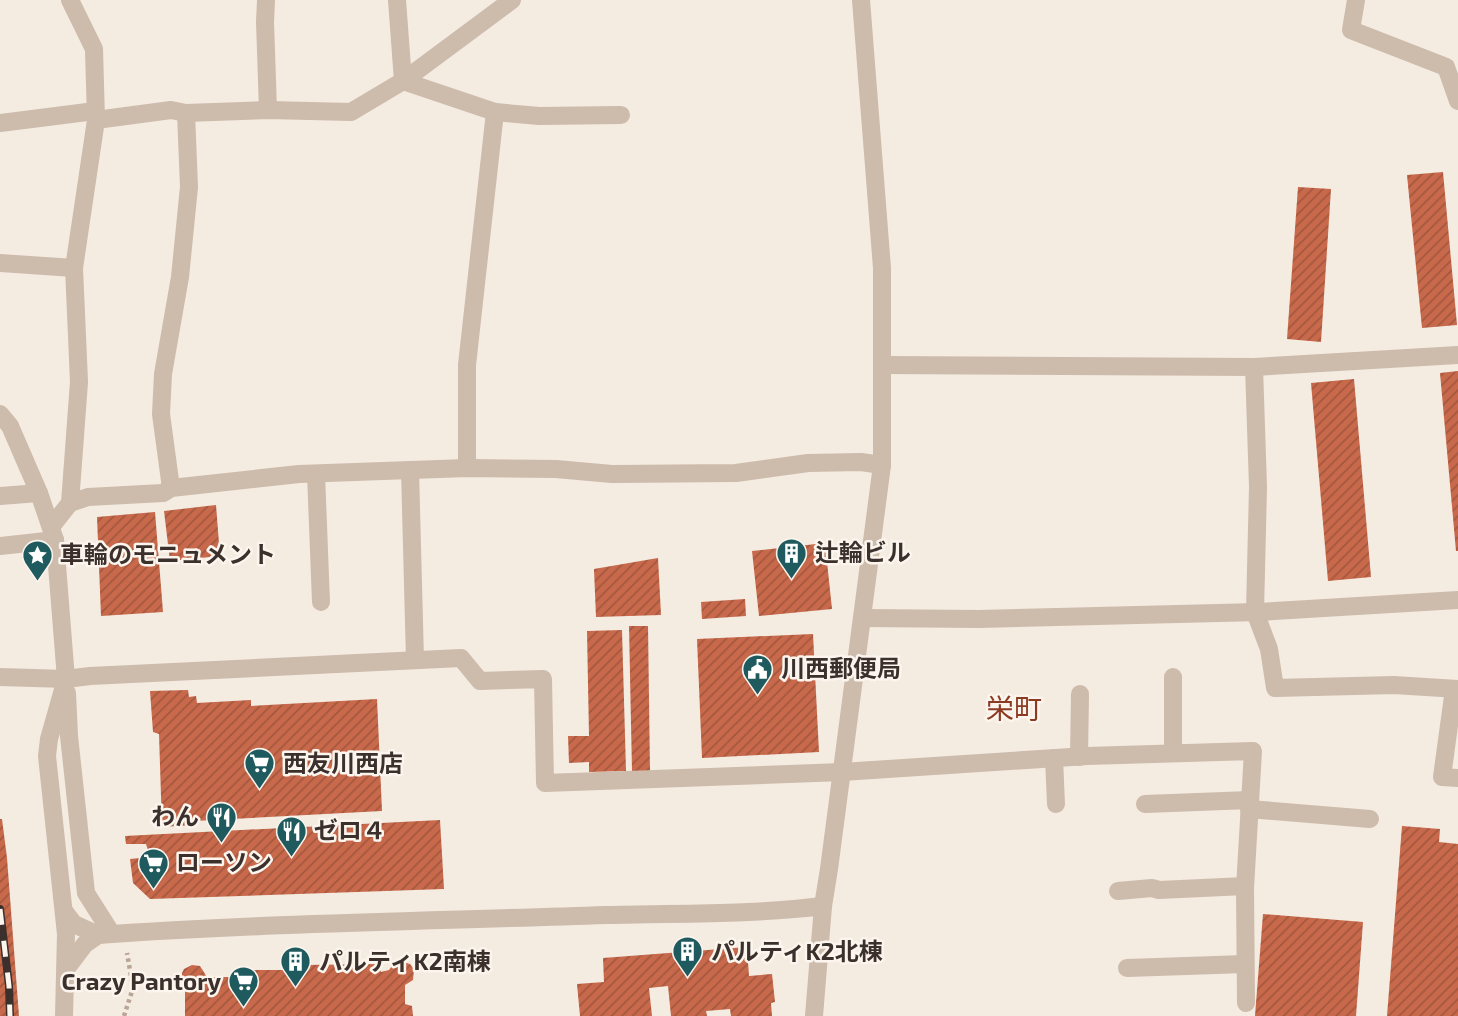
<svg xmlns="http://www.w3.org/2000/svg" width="1458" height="1016" font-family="'Exo 2','Noto Sans JP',sans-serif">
  <defs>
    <pattern id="building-hatch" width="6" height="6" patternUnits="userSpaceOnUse" patternTransform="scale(1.75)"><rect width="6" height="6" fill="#c8694b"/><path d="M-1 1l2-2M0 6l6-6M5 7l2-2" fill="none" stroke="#a4573f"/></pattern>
  </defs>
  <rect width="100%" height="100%" fill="#f4ebe1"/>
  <g fill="url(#building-hatch)">
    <path d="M1443 172 1457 325 1422 328 1407 175Z"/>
    <path d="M1298 187 1331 189 1321 342 1287 339Z"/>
    <path d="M1458 371V551H1456L1440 373Z"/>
    <path d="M1354 379 1371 577 1328 581 1311 383Z"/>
    <path d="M216 505 220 556 170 561 164 511Z"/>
    <path d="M155 512 163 612 101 616 97 517Z"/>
    <path d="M825 543 832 609 759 616 752 551Z"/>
    <path d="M658 558 661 615 596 617 594 569Z"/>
    <path d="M745 599 746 616 702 619 701 602Z"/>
    <path d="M629 626H648L650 771H632Z"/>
    <path d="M622 630 626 771 589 772V762L569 763 568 736H589L587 631Z"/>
    <path d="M813 634 819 752 702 758 697 639Z"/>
    <path d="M188 690 189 697 196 696 197 703 251 700V706L377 699 382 811 194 821 193 825 162 827 159 734 153 732 150 691Z"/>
    <path d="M0 819H2L7 858 19 1016H0Z"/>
    <path d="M440 820 444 889 150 899 133 883 130 859 150 857 146 844H126L125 836Z"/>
    <path d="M1402 826 1440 829 1439 842 1458 844V1016H1387Z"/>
    <path d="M1263 914 1363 922 1356 1016H1255Z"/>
    <path d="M747 947 749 976 772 974 775 1002 771 1003 772 1016H731L730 1009 706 1011 707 1016H671L668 986 649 988 652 1016H580L577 984 604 982 603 958Z"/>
    <path d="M403 962 410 964 414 969 413 980 405 985V1004L412 1006 413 1016H185V990L189 988 182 980V973L184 969 192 965 200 966 207 977H241L242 970H302L303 965 378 964 381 972 389 970 392 966Z"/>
  </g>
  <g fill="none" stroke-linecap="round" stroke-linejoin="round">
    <path stroke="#b9a596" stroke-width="4.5" stroke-dasharray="3.5 3.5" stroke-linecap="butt" d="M124 1016 133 988 127 953"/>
    <g stroke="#cdbbac" stroke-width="18">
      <path d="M266 0 265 22 268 110"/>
      <path d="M397 0 403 81 495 112 467 365V468"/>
      <path d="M1356 0 1351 30 1446 67 1458 101"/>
      <path d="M495 112 539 116 621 115"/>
      <path d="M96 120 171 110 186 113 268 110 351 112 403 81 512 0"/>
      <path d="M0 123 95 111"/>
      <path d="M0 263 74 268"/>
      <path d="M884 365 1254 367 1458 355"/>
      <path d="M1254 367 1258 487 1255 612 1269 649 1275 688 1394 685 1458 689"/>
      <path d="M0 414 10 426 39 493 55 540 66 679 90 676 461 658 480 681 543 679 545 783 842 772 1087 756 1253 751 1245 888 1246 1003"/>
      <path d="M410 470 415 660"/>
      <path d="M316 474 321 602"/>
      <path d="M171 488 161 414 163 374 180 277 189 187 186 113"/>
      <path d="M0 496 39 493"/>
      <path d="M70 503 88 497 163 493 171 488 299 474 467 468 556 469 612 474 736 473 808 463 861 462 882 465"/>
      <path d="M51 527 70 503 79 382 74 268 96 120 94 49 70 0"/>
      <path d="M0 546 55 540"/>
      <path d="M863 618 979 619 1259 612 1458 600"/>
      <path d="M1173 677V753"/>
      <path d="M1454 689 1442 777 1458 778"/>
      <path d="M1079 757 1080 694"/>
      <path d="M1054 758 1056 804"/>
      <path d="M1145 804 1250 800"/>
      <path d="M1249 809 1370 819"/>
      <path d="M1118 891 1152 888 1159 890 1245 886"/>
      <path d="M1127 968 1245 964"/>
    </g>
    <g stroke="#cdbbac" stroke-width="18">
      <path d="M0 677 66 679"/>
      <path d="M67 693 69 736 86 893 112 934"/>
      <path d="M64 911 74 924 98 935C267 923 437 921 606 915 678 913 751 915 823 906"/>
      <path d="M66 969 85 944 98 935"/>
      <path d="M64 1016 66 934 47 756 49 739 66 679"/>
      <path d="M814 1016 823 906 829 869 882 465V268L861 0"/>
    </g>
    <defs>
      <path id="rail" d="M0 909 9 986 10 1016"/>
    </defs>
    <use href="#rail" stroke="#3b302b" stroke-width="8"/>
    <use href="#rail" stroke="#fbf5ee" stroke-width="5" stroke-dasharray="16" stroke-linecap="butt"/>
  </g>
  <defs>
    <symbol id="building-pin" viewBox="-11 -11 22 30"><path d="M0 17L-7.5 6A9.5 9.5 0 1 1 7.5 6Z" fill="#1f5a5e" stroke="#fbf5ee"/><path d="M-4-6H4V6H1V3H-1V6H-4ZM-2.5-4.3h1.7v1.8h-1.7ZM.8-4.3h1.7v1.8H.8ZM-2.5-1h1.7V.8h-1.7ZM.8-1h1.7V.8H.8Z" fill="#fff"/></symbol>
    <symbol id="sight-pin" viewBox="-11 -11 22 30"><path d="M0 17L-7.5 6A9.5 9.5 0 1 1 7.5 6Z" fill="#1f5a5e" stroke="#fbf5ee"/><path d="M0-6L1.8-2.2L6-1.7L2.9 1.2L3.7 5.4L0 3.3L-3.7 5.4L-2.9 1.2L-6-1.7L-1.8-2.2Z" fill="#fff"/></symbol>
    <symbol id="civic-pin" viewBox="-11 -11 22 30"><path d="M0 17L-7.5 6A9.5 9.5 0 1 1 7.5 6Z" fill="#1f5a5e" stroke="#fbf5ee"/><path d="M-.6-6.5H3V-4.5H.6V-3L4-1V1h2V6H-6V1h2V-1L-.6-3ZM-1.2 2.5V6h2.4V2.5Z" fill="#fff"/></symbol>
    <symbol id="supermarket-pin" viewBox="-11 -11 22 30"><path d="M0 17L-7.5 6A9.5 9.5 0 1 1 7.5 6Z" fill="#1f5a5e" stroke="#fbf5ee"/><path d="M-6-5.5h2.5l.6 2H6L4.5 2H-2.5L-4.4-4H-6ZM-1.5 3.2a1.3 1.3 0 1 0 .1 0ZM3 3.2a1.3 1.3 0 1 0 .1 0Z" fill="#fff"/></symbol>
    <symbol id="restaurant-pin" viewBox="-11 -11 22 30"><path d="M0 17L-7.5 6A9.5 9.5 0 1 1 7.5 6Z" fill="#1f5a5e" stroke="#fbf5ee"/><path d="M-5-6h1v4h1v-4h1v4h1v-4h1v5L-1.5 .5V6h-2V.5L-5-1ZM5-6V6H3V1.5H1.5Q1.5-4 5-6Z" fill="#fff"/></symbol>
  </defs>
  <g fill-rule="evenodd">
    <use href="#building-pin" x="774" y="536" width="35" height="47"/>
    <use href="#sight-pin" x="20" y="538" width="35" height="47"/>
    <use href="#civic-pin" x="740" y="652" width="35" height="47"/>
    <use href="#supermarket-pin" x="242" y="746" width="35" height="47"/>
    <use href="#restaurant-pin" x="204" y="800" width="35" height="47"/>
    <use href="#restaurant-pin" x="274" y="814" width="35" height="47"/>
    <use href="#supermarket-pin" x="136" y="846" width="35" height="47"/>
    <use href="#building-pin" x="670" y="934" width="35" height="47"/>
    <use href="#building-pin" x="278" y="944" width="35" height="47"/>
    <use href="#supermarket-pin" x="226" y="964" width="35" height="47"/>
  </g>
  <g text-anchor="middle" stroke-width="5" stroke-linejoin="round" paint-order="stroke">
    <g font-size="24" font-weight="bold" fill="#3b302b" stroke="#fbf5ee" text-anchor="start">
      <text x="815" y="561">辻輪ビル</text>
      <text x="60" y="563">車輪のモニュメント</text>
      <text x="781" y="677">川西郵便局</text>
      <text x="283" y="772">西友川西店</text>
      <text x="199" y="825" text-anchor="end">わん</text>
      <text x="314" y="839">ゼロ４</text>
      <text x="176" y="871">ローソン</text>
      <text x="711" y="960">パルティK2北棟</text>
      <text x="319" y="970">パルティK2南棟</text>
      <text x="221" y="990" text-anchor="end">Crazy Pantory</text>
    </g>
    <g font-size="28" fill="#8c3b22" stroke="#fbf5ee">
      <text x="1014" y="719">栄町</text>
    </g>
  </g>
</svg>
